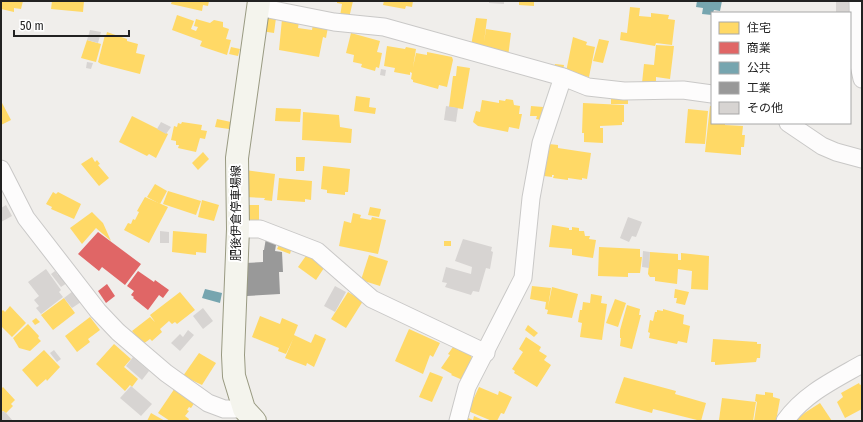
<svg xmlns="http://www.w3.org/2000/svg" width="863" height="422" font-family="'Fira Sans Condensed','Noto Sans JP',sans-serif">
  <rect width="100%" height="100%" fill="#f0eeeb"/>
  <g fill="#ffd966">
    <path d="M1 1H23L21 9 14 8V12L1 9Z"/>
    <path d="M52 1H84L83 12 51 9Z"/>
    <path d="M172 1H209L208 6 203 5 202 11 171 4Z"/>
    <path d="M337 1H353L349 18 340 16 342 4 337 3Z"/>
    <path d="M384 1H413L412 7 406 6 405 9 383 5Z"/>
    <path d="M519 1H534V6L519 5Z"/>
    <path d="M630 7 640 8 639 16 651 17V13L669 15 668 19 675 20 672 45 656 43 655 46 620 40 621 32 627 33Z"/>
    <path d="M177 15 194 21 191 29 196 31 198 27 194 26 196 19 210 23 214 20 223 22V27L229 29 226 39 231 40 227 55 200 46 202 41 172 30Z"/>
    <path d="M264 16 276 18 274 33 261 31Z"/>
    <path d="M476 18 487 19 484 42 486 29 511 33 508 57 470 51Z"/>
    <path d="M282 19 299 22 298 28 312 30 313 24 328 27 326 38 323 37 319 57 279 50Z"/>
    <path d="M107 32 127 39V41L138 44 136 53 145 55 140 74 101 64 98 62 105 35 106 36Z"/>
    <path d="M351 33 380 41 377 52 382 53 379 68 376 67 375 71 361 67 362 64 353 62 354 55 346 53Z"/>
    <path d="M573 37 587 42 586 45 595 47 589 77 566 72Z"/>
    <path d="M599 39 609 41 603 63 593 61Z"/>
    <path d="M87 40 101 44 96 62 81 58Z"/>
    <path d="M656 45 674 46 670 79 656 77V84L642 83 644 64 654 65Z"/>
    <path d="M387 46 405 49 406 47 416 49 413 67 416 53 427 55V52L452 57 453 60 447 87 439 85 438 89 413 82V80L411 79 412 73 410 72V75L394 72 395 68 384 66Z"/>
    <path d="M231 47 240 49 238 56 229 54Z"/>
    <path d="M555 64 564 65 562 76 553 74Z"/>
    <path d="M457 66 470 68 463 109 449 107 453 76H456Z"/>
    <rect x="611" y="95" width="17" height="9"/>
    <path d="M356 96 370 98 369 107 376 108 375 114 354 111Z"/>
    <path d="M506 99 513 100 514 105 520 106 519 114H522L519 129 509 127 508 132 478 126 473 122 476 111 480 112 482 100 499 103V100L505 101Z"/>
    <path d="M1 101 11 120 1 125Z"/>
    <path d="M583 103 624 105V122H622V125L600 126V128H603V143L584 142V133H582Z"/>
    <path d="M531 106 543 107 541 120 536 119 537 116H530Z"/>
    <path d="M710 106H712V123H725V125L743 126 742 135H745L744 147H741V155L705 152Z"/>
    <path d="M276 108 301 109 300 122 275 121Z"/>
    <path d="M688 109 708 111 705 144 685 143Z"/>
    <path d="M303 112 339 115 340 127 352 129 351 143 302 140Z"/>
    <path d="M132 116 168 134 156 158 149 154 147 156 119 142Z"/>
    <path d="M217 119 231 122 229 129 215 127Z"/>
    <path d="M182 122 202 125 201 130 207 131 205 139 200 138 196 152 178 148 179 145H176V141L171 140 174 126 177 127 178 123 181 124Z"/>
    <path d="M549 144 558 145V148L591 153 587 179 582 178V180L568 178V180L553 178 554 175H552V177L544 176Z"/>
    <path d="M203 152 209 159 198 170 192 163Z"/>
    <path d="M92 157 95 162 97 160 100 164 98 165 109 178 99 186 81 164Z"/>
    <path d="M296 157H305L304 171H296Z"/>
    <path d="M323 166 350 169 348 192H345V195L327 193V190L321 189Z"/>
    <path d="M245 170 275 174 272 201 264 200 265 198 245 197Z"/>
    <path d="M279 178 312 181 311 200 305 199V202L277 200Z"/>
    <path d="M155 184 167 191 160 204 147 197Z"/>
    <path d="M168 191 201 201 196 215 163 204Z"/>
    <path d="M53 192 56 194 58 192 81 204 74 219 51 209 52 207 46 204Z"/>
    <path d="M145 197 168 207 149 243 124 230 128 223 131 224 133 219 135 220 139 212 137 211Z"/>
    <path d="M202 200 219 205 214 221 198 217Z"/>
    <path d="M244 205H259V225H243Z"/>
    <path d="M370 207 381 209 379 217 368 215Z"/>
    <path d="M92 212 103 223 111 241 96 228 82 244 70 228Z"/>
    <path d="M353 213 361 215 360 218 371 220 372 217 386 220 378 254 339 246 344 221 351 223Z"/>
    <path d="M552 225 569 228V230H572V227L579 228V231H584L585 236H590L589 239 596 240 593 258 572 255V249L549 247Z"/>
    <path d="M173 231 207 234 206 253 196 252V255L172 252Z"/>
    <rect x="444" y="241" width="7" height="5"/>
    <path d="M280 242 292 247 290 254 277 249Z"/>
    <path d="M599 247 640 249V257H642L640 273H628V277L598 276Z"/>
    <path d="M650 252 678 254V260H681V253L709 256 708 290 691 289 692 271 678 269 677 284 655 281V277H650L648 274Z"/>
    <path d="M308 253 326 265 316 280 298 267Z"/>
    <path d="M369 255 388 261 380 286 361 280Z"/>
    <path d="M532 286 551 288 548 307 552 287 578 294 572 318 547 314 548 310 545 309 546 302 530 299Z"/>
    <path d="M675 289 689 292 685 305 676 303 677 298H674Z"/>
    <path d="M180 292 195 310 177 324 175 322 172 324 169 321 160 329 162 332 152 341 150 339 143 344 132 331 150 317 155 322 150 315Z"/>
    <path d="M348 292 363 301 346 328 331 319Z"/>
    <path d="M591 294 602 296 601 303 607 304 602 340 580 337 582 323 578 322 580 310H582L583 302 590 303Z"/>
    <path d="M64 298 75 313 53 330 41 315Z"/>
    <path d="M615 299 626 303 618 327 606 323Z"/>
    <path d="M627 305 640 309 639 315H641L632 349 620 346 621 338H620V330Z"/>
    <path d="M10 306 26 323 12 337 1 326V312L3 310 5 312Z"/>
    <path d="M663 309 684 315 683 324 690 326 687 343 678 341 677 344 649 338 650 333 648 332 650 320 653 321 655 312H657V310L663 311Z"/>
    <path d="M260 316 280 324 282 318 298 325 294 335 311 343 315 334 326 339 314 367 307 363 306 366 285 358 293 339 286 354 278 351 279 348 252 337Z"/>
    <path d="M90 317 100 330 88 339 90 342 77 352 65 336Z"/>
    <path d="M36 318 40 322 35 325 32 321Z"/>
    <path d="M28 324 39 336 38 338 41 341 30 351 19 348 13 338Z"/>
    <path d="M528 325 538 333 534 337 525 330Z"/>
    <path d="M409 329 440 343 433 357 430 355 423 374 395 361Z"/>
    <path d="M526 337 541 347 539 351 547 356 544 360 551 365 537 387 514 373 515 371 512 369 523 352 519 349Z"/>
    <path d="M713 339 757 342V344H761L760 358H757L756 362 715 365V362H711Z"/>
    <path d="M114 344 131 359 124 367 138 379 132 387 130 385 125 391 96 364Z"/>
    <path d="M453 347 472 355 471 357 474 359 465 381 451 375 452 374 441 368 450 355 448 354Z"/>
    <path d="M44 350 60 367 47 381 46 379 37 387 22 370Z"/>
    <path d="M199 353 216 363 202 385 183 376Z"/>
    <path d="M430 372 443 377 432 402 419 397Z"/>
    <path d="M624 377 676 391 675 394 706 403 701 421 653 409 652 413 615 403Z"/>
    <path d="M859 383 860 385 862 384V409L845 418 837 402 843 397 841 393Z"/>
    <path d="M3 387 15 400 11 404 13 406 6 413 3 411 1 413V389Z"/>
    <path d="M479 387 498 395 499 391 512 397 504 414 501 413 497 421H492L468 411Z"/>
    <path d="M175 388 195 402 191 408 189 407 187 410 189 411 185 416 189 419 188 421H170L158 413Z"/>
    <path d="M765 392 773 393V397L780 399 776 421H754L757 402 755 401 756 394 765 395Z"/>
    <path d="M722 398 756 402 753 421 719 420Z"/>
    <path d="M820 403 832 421H795L806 412Z"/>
    <path d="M151 413 165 421H147Z"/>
    <path d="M474 416 485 421H464L466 417 473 420Z"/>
  </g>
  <g fill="#e06666">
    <path d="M98 232 141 264 125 285 102 267 99 271 78 254Z"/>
    <path d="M138 271 154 282 155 280 169 290 163 298 159 295 148 310 133 298 134 297 131 295 134 291 127 286Z"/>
    <path d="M107 284 115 296 106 303 98 291Z"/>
  </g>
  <g fill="#76a5af">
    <path d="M697 1H722L720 11 714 10 712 15 702 14 703 8 696 7Z"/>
    <path d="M205 289 222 293 220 303 202 298Z"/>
  </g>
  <path fill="#999" d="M266 238 277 239 275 251 282 252 283 272H279L280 294 247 296 245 263 263 262V250H264Z"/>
  <g fill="#d7d4d2">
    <path d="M489 1H504V4L489 3Z"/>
    <path d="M836 1H855L850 13H836Z"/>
    <path d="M90 30 101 32 98 43 87 40Z"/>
    <path d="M87 62 93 63 91 69 86 68Z"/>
    <path d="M381 69 386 70 385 76 380 75Z"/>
    <path d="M446 106 458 108 456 122 444 120Z"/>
    <path d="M161 122 171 127 166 134 157 129Z"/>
    <path d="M6 205 12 216 1 222V208Z"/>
    <path d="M628 217 642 222 636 237 632 236 629 242 620 238Z"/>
    <path d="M160 231 169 232V243H160Z"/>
    <path d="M463 239 492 247 491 251 493 252 490 269 486 268 479 292 473 291 471 295 445 287 447 283 442 282 446 267 471 274 472 267 455 261Z"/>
    <path d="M643 251 650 252 649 268 642 267Z"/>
    <path d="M46 269 61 290 59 292 63 297 41 314 36 308 39 306 34 300 39 296 28 282Z"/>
    <path d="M55 271 58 275 60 273 67 283 61 287 51 274Z"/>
    <path d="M335 286 346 292 335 312 324 306Z"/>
    <path d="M73 291 81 302 72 308 64 298Z"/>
    <path d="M203 308 213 321 203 329 193 316Z"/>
    <path d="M188 330 194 335 180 351 171 343 180 334 183 337Z"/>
    <path d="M54 350 61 359 57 362 50 353Z"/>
    <path d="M133 357 149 371 142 380 126 366Z"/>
    <path d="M131 386 152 404 141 416 120 398Z"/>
    <path d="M3 411 6 413 13 421H1V413Z"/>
  </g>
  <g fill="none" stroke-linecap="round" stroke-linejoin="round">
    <defs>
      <g id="street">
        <path d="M858 1 859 65 862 79"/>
        <path d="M258 7 334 22 384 27 563 77 588 87 624 91 683 90 712 94"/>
        <path d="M788 123 822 146 836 152 862 159"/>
        <path d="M1 169 26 218 98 311 118 332 166 373 208 403 224 409H244"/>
        <path d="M238 229H260L317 251 372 299 486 353"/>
        <path d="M458 421 467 387 523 278 531 198 541 143 563 77"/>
        <path d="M785 421C804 394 834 380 862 364"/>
      </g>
      <path id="secondary" d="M255 421 244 409 234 376 233 355 238 229 237 158 259 1"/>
    </defs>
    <use href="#street" stroke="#c9c8c7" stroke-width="19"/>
    <use href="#secondary" stroke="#999a82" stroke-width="24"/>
    <use href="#street" stroke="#fdfcfc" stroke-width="17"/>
    <use href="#secondary" stroke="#f4f4ed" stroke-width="22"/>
  </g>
  <g text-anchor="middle" stroke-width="4" stroke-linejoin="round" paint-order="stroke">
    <g font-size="12" fill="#222" stroke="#fff">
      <text transform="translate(236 213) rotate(-90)" y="4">肥後伊倉停車場線</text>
    </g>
  </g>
  <rect width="863" height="422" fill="none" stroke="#222222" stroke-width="4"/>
  <rect x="711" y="12" width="140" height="112" fill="#ffffff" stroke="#a7a7a7"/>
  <rect x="719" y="22" width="20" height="12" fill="#ffd966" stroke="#a7a7a7"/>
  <text x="747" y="32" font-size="12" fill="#222222">住宅</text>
  <rect x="719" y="42" width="20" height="12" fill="#e06666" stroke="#a7a7a7"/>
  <text x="747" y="52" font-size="12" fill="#222222">商業</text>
  <rect x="719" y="62" width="20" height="12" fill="#76a5af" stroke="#a7a7a7"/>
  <text x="747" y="72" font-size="12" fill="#222222">公共</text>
  <rect x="719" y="82" width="20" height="12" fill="#999999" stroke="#a7a7a7"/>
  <text x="747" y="92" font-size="12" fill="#222222">工業</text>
  <rect x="719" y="102" width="20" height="12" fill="#d7d4d2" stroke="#a7a7a7"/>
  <text x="747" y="112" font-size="12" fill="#222222">その他</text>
  <path d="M14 30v6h115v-6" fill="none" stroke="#222222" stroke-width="2"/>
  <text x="20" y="30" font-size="12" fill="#222222" stroke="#ffffff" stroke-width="3" paint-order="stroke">50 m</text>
</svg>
